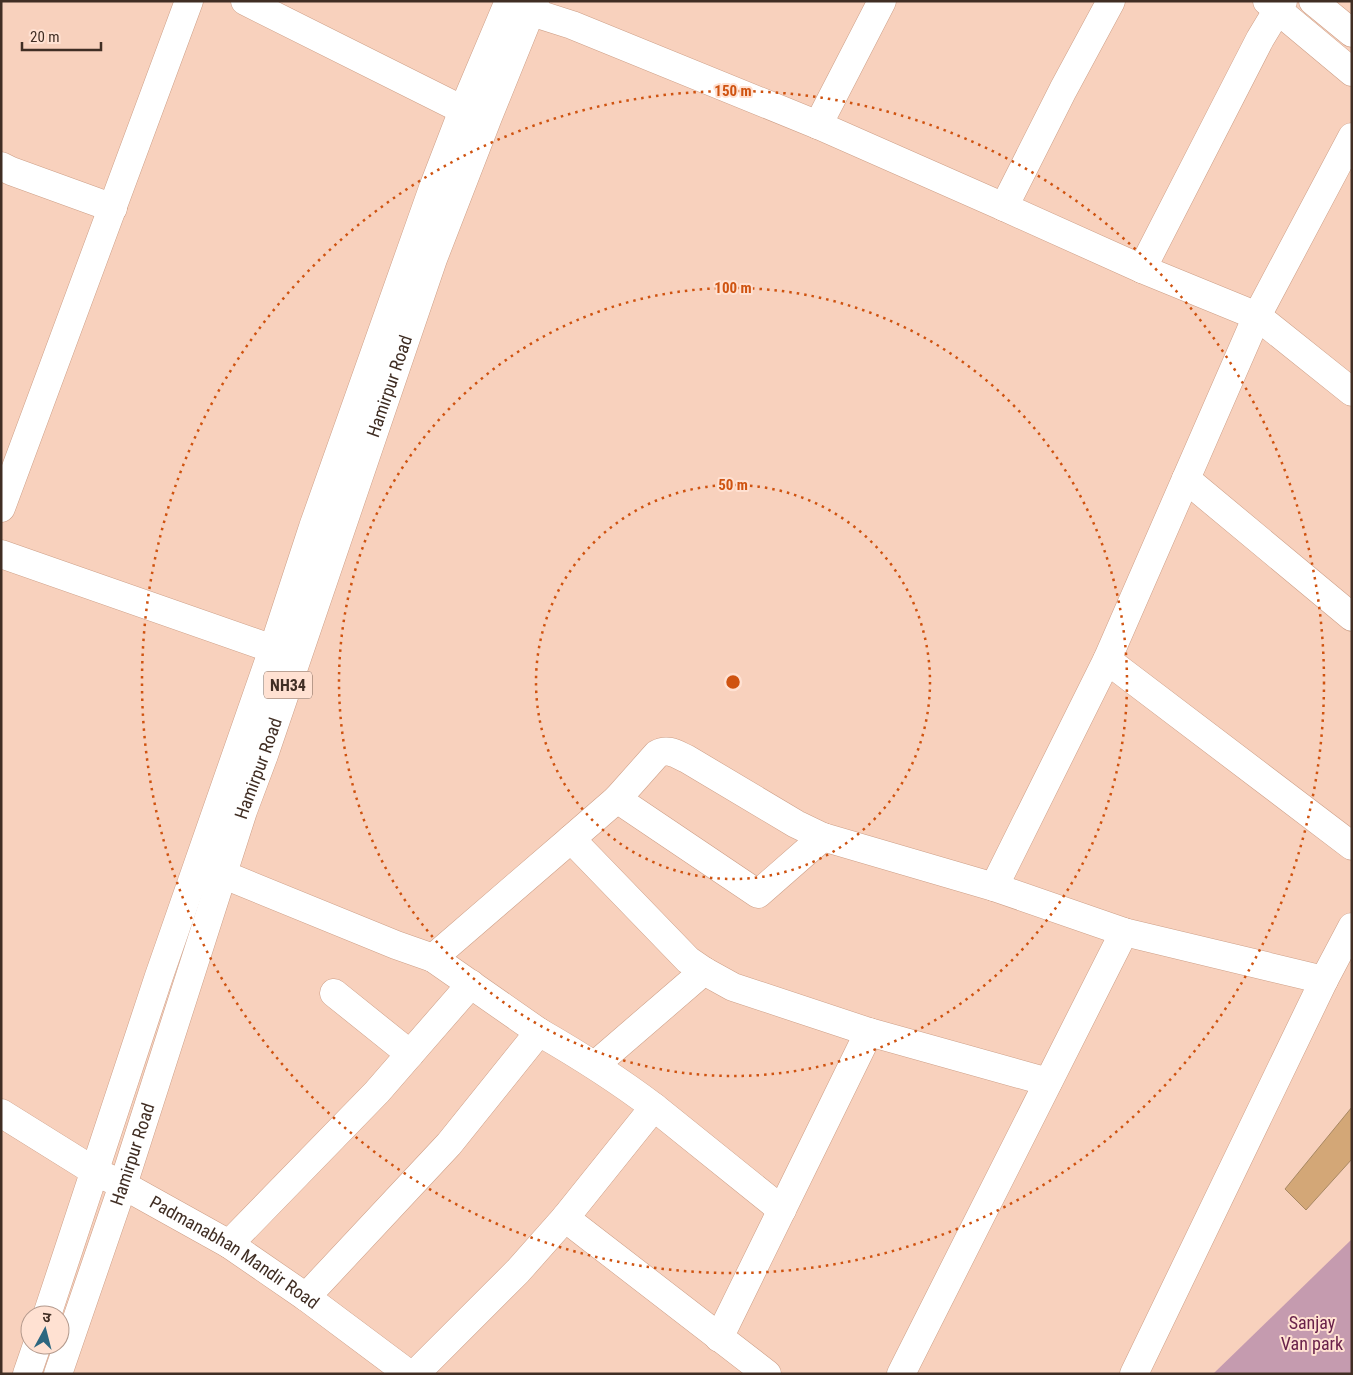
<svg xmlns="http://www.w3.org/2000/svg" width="1353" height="1375" font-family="'Roboto Condensed','Noto Sans Devanagari',sans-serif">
  <rect width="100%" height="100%" fill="#f8d1bd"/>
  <path fill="#c59baf" d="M1352 1239V1374H1213Z"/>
  <path fill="#d3a777" stroke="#a88863" d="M1352 1107V1159L1306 1210 1285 1189Z"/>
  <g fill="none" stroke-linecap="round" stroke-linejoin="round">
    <defs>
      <g id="minor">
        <path d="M245 1 463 110 486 116"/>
        <path d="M509 5 572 25 818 125 1004 207 1142 269 1257 316 1352 392"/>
        <path d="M818 125 882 1"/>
        <path d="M1 166 11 171 113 208"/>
        <path d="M1004 207 1063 90 1111 1"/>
        <path d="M1142 269 1260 39 1283 1"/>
        <path d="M1186 479 1352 617"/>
        <path d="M1 508 189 1"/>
        <path d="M1 554 273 649"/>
        <path d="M1107 660 1352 846"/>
        <path d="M617 799 758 894 823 837"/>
        <path d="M571 839 617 799 657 754C668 748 676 754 687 759L796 824 823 837 994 887"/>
        <path d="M222 874 396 945 433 958 539 1032 449 1144 306 1297"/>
        <path d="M433 958 571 839 688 960 704 971 733 987 869 1032 719 1338"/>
        <path d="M1324 980 1124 932 994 887 1107 660 1257 316 1352 137"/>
        <path d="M539 1032C579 1055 617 1079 654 1107"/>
        <path d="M869 1032 1048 1082"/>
        <path d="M410 1054 471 984"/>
        <path d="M595 1065 704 971"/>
        <path d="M565 1218 767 1374"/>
        <path d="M229 1244 377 1092 410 1054 334 993"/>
        <path d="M415 1374 518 1271 565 1218 654 1107 782 1210"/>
        <path d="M901 1374 1124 932"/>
      </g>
      <g id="tertiary">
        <path d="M1267 1 1352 72"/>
        <path d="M1313 1 1352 33"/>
        <path id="s1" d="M1 1113 94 1171 123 1185 229 1244 306 1297 409 1374"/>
        <path d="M1134 1374 1324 980 1352 927"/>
      </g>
      <g id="trunk">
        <path d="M47 1315 159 976 273 649 313 527 433 188 463 110 509 1"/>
        <path d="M27 1374 37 1345"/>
        <path id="s2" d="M58 1374 123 1185 243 811 264 755 433 259 488 117 535 1"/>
      </g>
    </defs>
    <use href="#minor" stroke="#cd9f87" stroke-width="29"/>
    <use href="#tertiary" stroke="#cd9f87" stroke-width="29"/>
    <use href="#trunk" stroke="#cd9f87" stroke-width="29"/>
    <use href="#minor" stroke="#fff" stroke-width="28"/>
    <use href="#tertiary" stroke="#fff" stroke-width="28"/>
    <use href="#trunk" stroke="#fff" stroke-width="28"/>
  </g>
  <g fill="none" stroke="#cf5310" stroke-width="2.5" stroke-dasharray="2.5 5">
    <circle cx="733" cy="682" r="197"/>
    <circle cx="733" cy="682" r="394"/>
    <circle cx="733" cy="682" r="591"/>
  </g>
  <g text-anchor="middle" stroke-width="4" stroke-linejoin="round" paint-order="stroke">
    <rect fill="#ffe1d2" stroke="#796458" stroke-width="1" x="264" y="671.5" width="48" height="27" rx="4"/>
    <g font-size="16" font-weight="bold" fill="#402e24">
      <text x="288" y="691">NH34</text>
    </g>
    <g font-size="18" fill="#402e24" stroke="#ffe1d2">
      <text dy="6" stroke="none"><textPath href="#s2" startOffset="1042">Hamirpur Road</textPath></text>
      <text dy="6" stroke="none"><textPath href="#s2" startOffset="638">Hamirpur Road</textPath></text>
      <text dy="6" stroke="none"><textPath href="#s2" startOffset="232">Hamirpur Road</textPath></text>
      <text dy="6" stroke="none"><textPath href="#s1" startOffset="272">Padmanabhan Mandir Road</textPath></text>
    </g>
    <g font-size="18" fill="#69214a" stroke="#ffe1d2">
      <text x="1312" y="1329">Sanjay<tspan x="1312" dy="21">Van park</tspan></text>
    </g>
  </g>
  <circle cx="733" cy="682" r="8" fill="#cf5310" stroke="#ffe1d2" stroke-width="2.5"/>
  <g font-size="15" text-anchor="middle" font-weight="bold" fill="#cf5310" stroke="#ffe1d2" stroke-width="4" stroke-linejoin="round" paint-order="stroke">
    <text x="733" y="96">150 m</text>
    <text x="733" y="293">100 m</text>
    <text x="733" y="490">50 m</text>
  </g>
  <rect width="1353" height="1375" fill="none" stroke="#402e24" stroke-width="5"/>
  <g transform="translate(45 1330) rotate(7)"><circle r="24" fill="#ffe1d2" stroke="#b3998c"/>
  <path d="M0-4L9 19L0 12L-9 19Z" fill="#2d6780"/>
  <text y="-8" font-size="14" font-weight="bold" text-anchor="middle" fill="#402e24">उ</text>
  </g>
  <path d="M22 42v8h79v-8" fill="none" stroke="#402e24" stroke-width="2.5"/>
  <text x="30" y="42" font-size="15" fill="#402e24" stroke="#ffe1d2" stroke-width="4" paint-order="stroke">20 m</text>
</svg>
